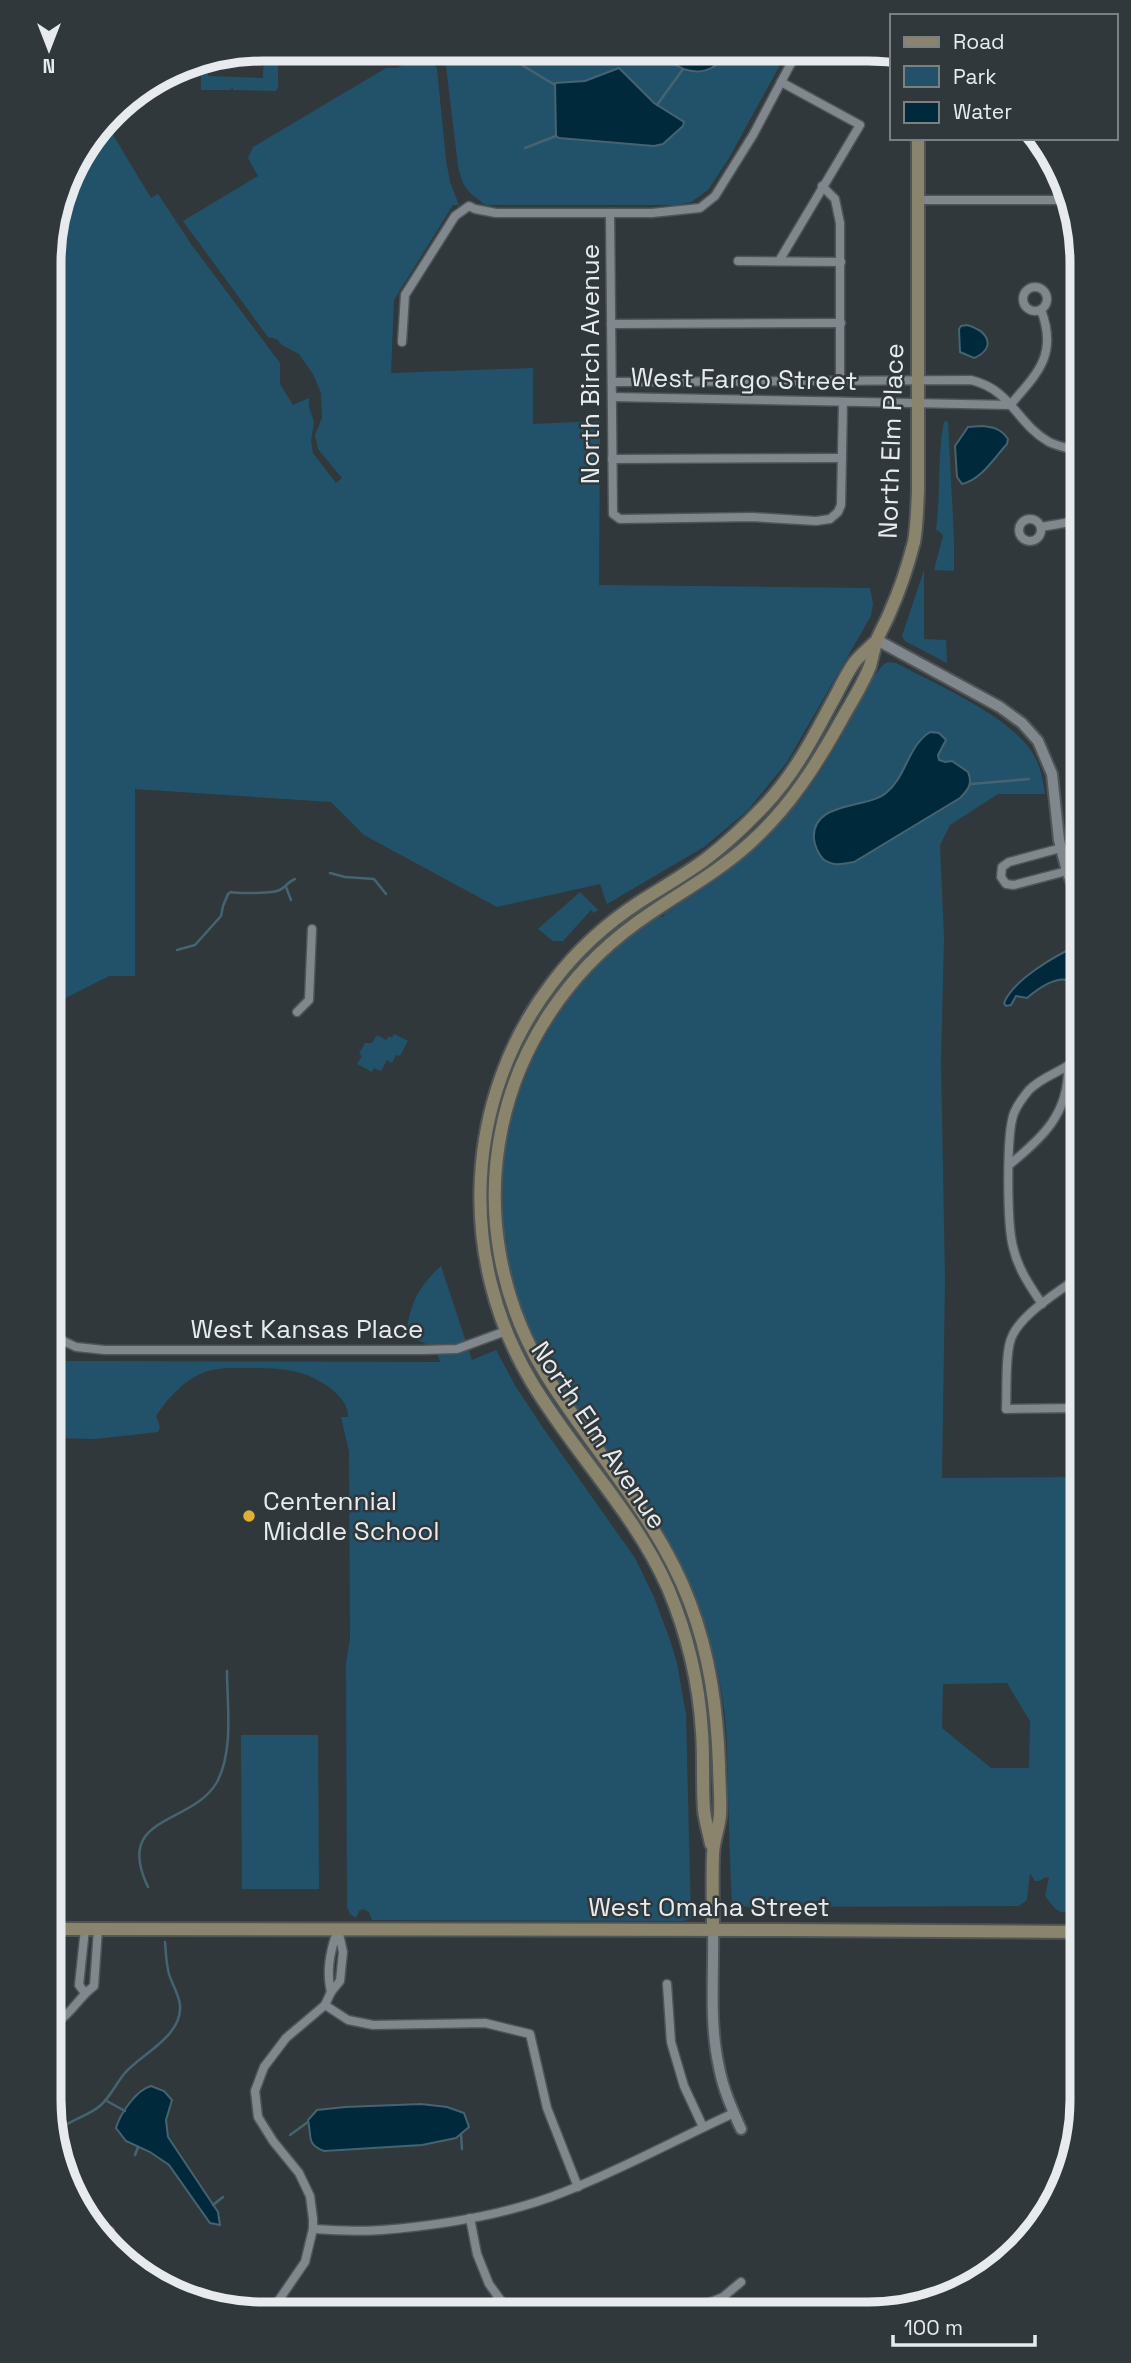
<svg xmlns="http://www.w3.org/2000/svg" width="1131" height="2363" font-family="'Space Grotesk',sans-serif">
  <rect width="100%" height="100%" fill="#31383b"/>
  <g fill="#22526a" fill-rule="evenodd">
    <path d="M264 49H278V87L276 91 233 90V87L230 90H201V61L208 60V76L263 78Z"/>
    <path d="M512 51 787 52 729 158 708 190 691 202 676 205H486C467 192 463 188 458 166L446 66 449 59 455 56H511Z"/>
    <path d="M421 58 433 60 437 69 446 160 450 182 459 205H453L394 300 391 373 533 368V424L600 421 599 585 870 588 873 604 871 616 787 762 747 811 704 847 607 904 600 884 497 907 364 835 331 802 135 789V976H109L52 1005 49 249 71 169 106 123 151 198 158 194 191 244 280 363V384L293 405 309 398V407L314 422 311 441 313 453 336 483 342 478 318 449 315 435 322 418 321 393 313 374 299 354 282 345 277 339 268 337 183 221 258 176 248 158 253 147 386 68H396Z"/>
    <path d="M944 421 948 422 954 539V571L934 570 943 536 940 532 936 530C941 494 937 457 944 421Z"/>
    <path d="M924 570V639L946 640 947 663 905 641 902 636Z"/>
    <path d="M889 662 896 663C935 684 1015 718 1035 757 1041 768 1043 781 1045 794H998L950 825 940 845 944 938 941 1061 945 1279 942 1478 1079 1477 1081 1913C1056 1912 1060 1915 1045 1896L1049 1878 1046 1877 1039 1881H1035L1030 1873 1027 1900 1019 1906 750 1907 736 1906 732 1904C730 1866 729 1829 728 1792 727 1762 728 1732 723 1702 712 1628 684 1560 641 1498 591 1425 530 1358 510 1270 508 1261 503 1248 507 1240L504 1237C491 1105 549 988 660 916L663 917 665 913C716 880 765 846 803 796 831 760 851 717 873 677L884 664ZM1007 1683 1030 1721 1029 1768H991L942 1728 943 1684Z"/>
    <path d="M580 892 598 910 594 913 591 910 563 941H553L538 929Z"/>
    <path d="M394 1034 408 1041 400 1056 396 1055 392 1063 387 1060 381 1071 374 1068 372 1072 357 1064 362 1056 359 1054 365 1043H372L377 1035 386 1040 389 1036 392 1038Z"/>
    <path d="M441 1266 472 1360 496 1350 516 1387 541 1425 635 1558 654 1597 670 1640 677 1663 686 1715 691 1918 684 1921 372 1920 369 1912 363 1909 359 1911 356 1918 350 1914 347 1907 346 1663 350 1639 349 1451 341 1417H348C349 1409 343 1400 337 1394 311 1370 285 1368 251 1368 237 1368 222 1367 208 1371 184 1379 169 1397 156 1416L160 1427 158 1432 95 1439 54 1438V1361L440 1362 435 1348 406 1335C410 1304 418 1287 441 1266Z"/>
    <path d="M241 1735H318L319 1889H242Z"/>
  </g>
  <g fill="#00293b" stroke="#456371" stroke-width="2">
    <path d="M670 52H728C713 75 691 77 670 61Z"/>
    <path d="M619 68 654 103 684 122 683 126 663 144 654 146 559 138 556 136 555 83 585 81Z"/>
    <path d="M967 325C988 330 997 348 974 358L960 352 959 329 961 326Z"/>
    <path d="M982 426C994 427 1001 429 1008 439L1007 444C994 458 981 480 962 484L957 477 955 446 968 427Z"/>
    <path d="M930 732 939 733 946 740 938 755 939 760 945 762 952 761 968 772C973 784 968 790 960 798L854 862C843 864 833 867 823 859 818 853 815 847 814 839 811 801 867 809 886 793 907 776 907 747 930 732Z"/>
    <path d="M1077 946V986C1063 970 1040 987 1027 998L1016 996 1011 1005 1006 1006 1004 1003C1013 980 1056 955 1077 946Z"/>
    <path d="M151 2086 164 2091 172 2100 166 2120 168 2137 218 2212 220 2225 210 2223 169 2165 150 2152 126 2141 116 2128C120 2114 136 2090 151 2086Z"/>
    <path d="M421 2104 447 2107 464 2113 469 2127 456 2138 422 2145 324 2151C306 2144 312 2137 308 2120L317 2110 345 2107Z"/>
  </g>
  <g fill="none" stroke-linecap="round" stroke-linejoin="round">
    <g stroke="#456371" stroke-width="2.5">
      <path d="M507 56 555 85"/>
      <path d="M657 105 683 69"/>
      <path d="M525 148 556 136"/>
      <path d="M971 784 1029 779"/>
      <path d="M330 873 345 877 374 879 386 894"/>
      <path d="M286 887 291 900"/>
      <path d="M177 950 195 945 221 916 223 906 228 894 231 892C238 894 270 893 277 891 285 889 287 882 295 879"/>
      <path d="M148 1887C113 1814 192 1826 217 1782 234 1750 227 1705 227 1671"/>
      <path d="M105 2100 125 2111"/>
      <path d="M56 2134C66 2120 88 2117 101 2105 110 2097 116 2084 124 2074 141 2054 183 2036 180 2005 179 1995 172 1984 169 1974 166 1963 166 1953 165 1942"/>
      <path d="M461 2134 462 2149"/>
      <path d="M290 2135 308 2122"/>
      <path d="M135 2155 138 2147"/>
      <path d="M213 2205 223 2197"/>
    </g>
    <defs>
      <g id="minor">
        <path d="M822 186 835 199 840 223V382"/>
        <path d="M918 200H1071"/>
        <path d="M610 213 613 514 620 519 752 517 816 521 830 519 838 512 841 505 843 402"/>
        <path d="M738 261 841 262"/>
        <path d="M779 261 860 125 781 82"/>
        <circle cx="1035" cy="299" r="12"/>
        <path d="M611 324 841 323"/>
        <path d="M402 342 405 295 455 216 469 206 475 209 496 213H652L700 208 715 196 753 135 797 52"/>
        <path d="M612 382 971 380C1012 390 1016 423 1049 442 1057 446 1067 448 1075 450"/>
        <path d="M612 397 1010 405"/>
        <path d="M1010 405C1038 373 1058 354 1041 310"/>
        <path d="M612 459 842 458"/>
        <circle cx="1030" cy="530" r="11"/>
        <path d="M1041 527 1076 521"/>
        <path d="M1061 848 1009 862 1002 867 1001 877 1006 884 1014 885 1067 871"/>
        <path d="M297 1012 309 1000 312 929"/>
        <path d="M1009 1165C1042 1138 1069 1114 1068 1067"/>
        <path d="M1078 1277C1058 1293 1020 1314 1011 1339 1005 1354 1007 1392 1006 1409L1079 1408"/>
        <path d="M1042 1304C1030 1286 1018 1269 1013 1247 1007 1224 1006 1133 1014 1113 1017 1106 1024 1096 1029 1090 1044 1075 1063 1072 1078 1058"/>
        <path d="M53 1336 76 1347 105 1350H422L457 1349 506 1331"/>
        <path d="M667 1984 671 2042 684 2086 703 2127"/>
        <path d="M331 1992C326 1972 330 1951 337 1932"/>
        <path d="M85 1993 79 1985 85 1929"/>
        <path d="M325 2005 348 2020 373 2025 485 2023 530 2034 547 2108 578 2187"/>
        <path d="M56 2023C72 2013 79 1997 94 1986L98 1929"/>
        <path d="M470 2218 477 2254 489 2284 507 2309"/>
        <path d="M313 2229C336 2230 359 2232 382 2230 443 2225 507 2215 564 2192 623 2169 677 2139 734 2113"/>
        <path d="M110 2247V2231"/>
        <path d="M696 2308 723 2297 741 2282"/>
        <path d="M272 2310 305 2262 313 2229V2219L310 2196 299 2173 273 2141 258 2117 255 2091 264 2067 286 2038 325 2005 331 1992 340 1981 343 1952 338 1929"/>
      </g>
      <g id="tertiary">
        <path d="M877 640 1000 707 1022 723 1038 741 1052 774 1059 840 1067 871 1077 895"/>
        <path d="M713 1930C714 1975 709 2023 719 2067 723 2089 732 2109 741 2129"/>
      </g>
      <g id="secondary">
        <path d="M711 1844C709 1833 705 1821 704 1810 702 1784 704 1757 702 1732 699 1683 687 1633 668 1588 634 1511 573 1452 531 1381 457 1257 464 1097 553 982 577 950 607 923 641 901 663 887 686 874 706 859 727 843 746 825 764 806 792 777 811 742 830 706 838 692 845 676 854 663 860 655 868 649 874 643"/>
        <path d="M56 1929 786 1930 1081 1932"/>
        <path d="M713 1930C713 1905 712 1880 713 1855 713 1842 719 1828 720 1815 721 1799 719 1781 719 1765 717 1709 710 1656 690 1603 658 1517 593 1451 545 1373 500 1300 484 1211 502 1127 519 1045 568 973 635 924 673 896 715 875 750 843 790 807 817 764 843 717 852 701 863 684 870 666 872 658 874 650 876 642 880 632 886 622 890 612 900 590 908 565 914 542 917 526 917 509 918 492V138"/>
      </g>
    </defs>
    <use href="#minor" stroke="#4f5457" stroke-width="11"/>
    <use href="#tertiary" stroke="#4f5457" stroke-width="14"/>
    <use href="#secondary" stroke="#4f5457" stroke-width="16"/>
    <use href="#minor" stroke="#81888d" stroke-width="8"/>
    <use href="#tertiary" stroke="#81888d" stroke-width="10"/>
    <use href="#secondary" stroke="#8a846d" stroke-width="12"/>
  </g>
  <circle fill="#e0b034" stroke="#31383b" stroke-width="2.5" cx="249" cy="1516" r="7"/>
  <g text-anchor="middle" stroke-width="5" stroke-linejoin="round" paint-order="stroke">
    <g font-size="26" fill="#e7ebee" stroke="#31383b">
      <text transform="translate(590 364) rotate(-90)" y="9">North Birch Avenue</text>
      <text transform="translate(744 379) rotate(1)" y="9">West Fargo Street</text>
      <text transform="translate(891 441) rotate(-88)" y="9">North Elm Place</text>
      <text x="307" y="1338">West Kansas Place</text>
      <text transform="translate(599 1435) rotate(56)" y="9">North Elm Avenue</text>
      <text x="709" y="1916">West Omaha Street</text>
    </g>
    <g font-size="26" fill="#e7ebee" stroke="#31383b" text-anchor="start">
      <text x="263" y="1510">Centennial<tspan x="263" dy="30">Middle School</tspan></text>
    </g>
  </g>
  <path d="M0 0H1131V2363H0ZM263 61H868A202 202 0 0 1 1070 263V2100A202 202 0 0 1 868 2302H263A202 202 0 0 1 61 2100V263A202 202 0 0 1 263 61Z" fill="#31383b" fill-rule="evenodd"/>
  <path fill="none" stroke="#e7ebee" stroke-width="9" d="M263 61H868A202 202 0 0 1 1070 263V2100A202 202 0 0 1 868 2302H263A202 202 0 0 1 61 2100V263A202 202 0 0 1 263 61Z"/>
  <rect x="890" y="14" width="228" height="126" fill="#31383b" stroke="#7a8083" stroke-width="2"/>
  <rect x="904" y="37" width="35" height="10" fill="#8a846d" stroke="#7a8083" stroke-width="2"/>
  <text x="953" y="49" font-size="21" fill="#e7ebee">Road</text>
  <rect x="904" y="66" width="35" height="21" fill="#22526a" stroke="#7a8083" stroke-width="2"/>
  <text x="953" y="84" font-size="21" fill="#e7ebee">Park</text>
  <rect x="904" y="102" width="35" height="21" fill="#00293b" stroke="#7a8083" stroke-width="2"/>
  <text x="953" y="119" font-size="21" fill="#e7ebee">Water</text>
  <g transform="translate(49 49) rotate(180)" stroke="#31383b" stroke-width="5" paint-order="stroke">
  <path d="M0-5L12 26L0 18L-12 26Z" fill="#e7ebee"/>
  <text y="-10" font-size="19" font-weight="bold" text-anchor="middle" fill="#e7ebee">N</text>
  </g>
  <path d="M893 2335v10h142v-10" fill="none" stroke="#e7ebee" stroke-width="3.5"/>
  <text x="904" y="2335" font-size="21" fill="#e7ebee" stroke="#31383b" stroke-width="5" paint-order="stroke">100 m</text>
</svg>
